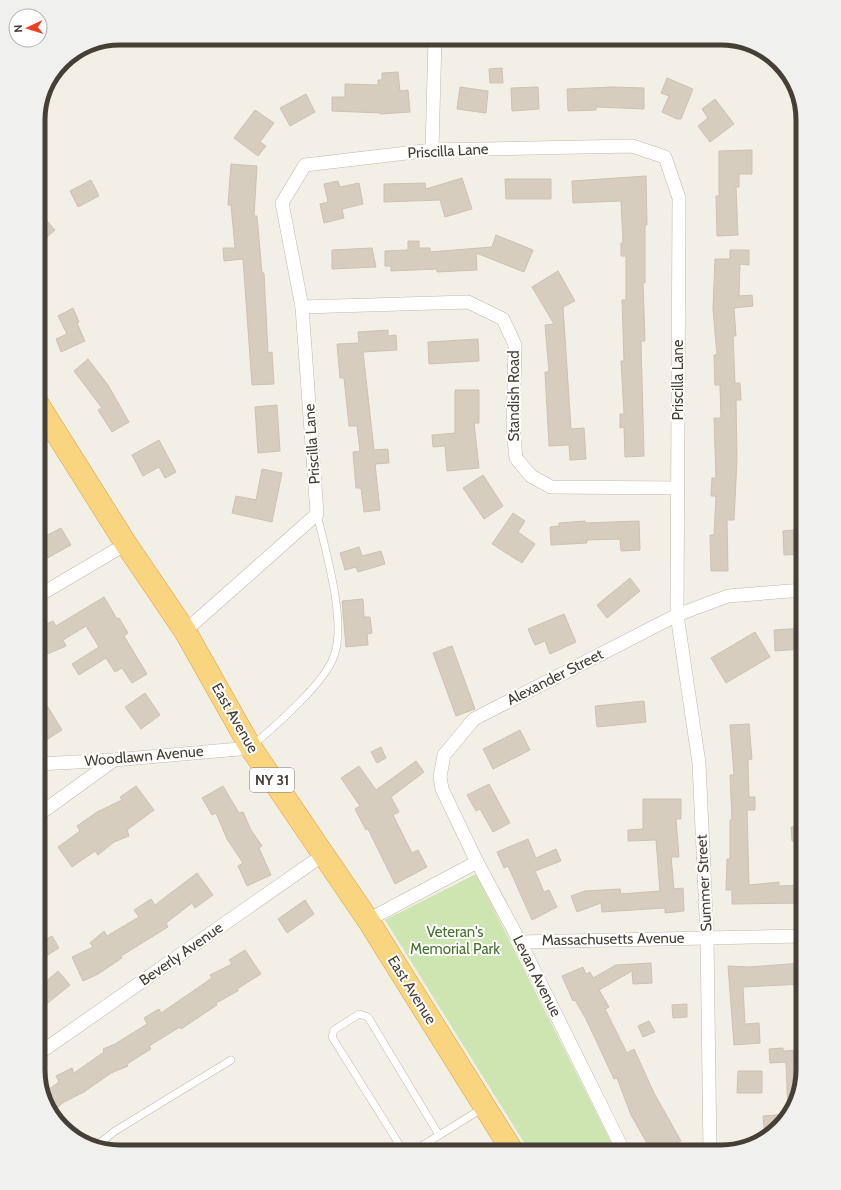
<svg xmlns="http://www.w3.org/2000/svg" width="841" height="1190" font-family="Cabin,sans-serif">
  <rect width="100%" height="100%" fill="#f2efe6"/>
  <path fill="#cde5b0" d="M476 874 616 1152H530L385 920Z"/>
  <g fill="#d6cdbf" stroke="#cec2af">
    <path d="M502 68 503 83H490L489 69Z"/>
    <path d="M398 72 400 91 408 90 410 112 380 114V113L332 111V97H345V84L378 85V80H382V73Z"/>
    <path d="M667 78 693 89 681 119H677L662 112 669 96 661 93Z"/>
    <path d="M460 87 488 91 486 113 457 109Z"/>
    <path d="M538 87 539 109 512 111 511 88Z"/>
    <path d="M612 87 644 88V109L596 107V110L568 111 567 89Z"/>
    <path d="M306 94 315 112 290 126 280 108Z"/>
    <path d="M715 99 734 124 710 142 698 126 708 118 702 109Z"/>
    <path d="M255 110 274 123 260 142 266 146 258 156 234 138Z"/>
    <path d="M752 150V174H739V187H736L738 235 717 236 716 196H719V151Z"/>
    <path d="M231 164 257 166 254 216H257L262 273H264L268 353 272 352 274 384 252 385 243 259 224 261 223 248H235L231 205H228Z"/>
    <path d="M646 176 647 225H645V283H643L645 341H641L644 456 625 457 624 427 620 428V414H624L621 361H624L622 300H626V256H621V243H623L621 201 573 203 572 181Z"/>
    <path d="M462 178 472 209 445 217 440 200 384 202V184L425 183 426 189Z"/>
    <path d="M505 179H551V199H506Z"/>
    <path d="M91 180 99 196 78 207 70 191Z"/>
    <path d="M338 181 340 187 359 183 363 204 342 209 344 218 324 223 320 204 328 202 324 184Z"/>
    <path d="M38 211 55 230 38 245Z"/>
    <path d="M496 235 533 250 524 272 476 253 477 270 437 272V269L391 271V266H385V251L408 250V241H419V248H430V252L492 247Z"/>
    <path d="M372 248 376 267 332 269V250Z"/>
    <path d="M730 250H749V265L740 264 739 296 752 295 753 306 734 308 736 336H733L735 383H740L741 400H736L737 460 734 520H727L728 571H711L710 535H714L716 496H711L712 478H716L714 418H721L720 385H715L714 355H717L713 309 715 259H730Z"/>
    <path d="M558 271 575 301 563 307 571 429 584 428 586 459 570 460 569 445 549 446 545 372H549L545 325 554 324 532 287Z"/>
    <path d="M73 308 79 322 77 323 85 341 61 352 56 339 67 334 58 316Z"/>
    <path d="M388 330V336L396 335 397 350 363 352 374 450 388 449 389 463 375 464 380 510 364 512 361 488H356L353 452 360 451 357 426H349L344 378H340L337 344 359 343 358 332Z"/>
    <path d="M478 339 479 361 429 364 428 342Z"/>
    <path d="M88 359 108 385 129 422 112 432 98 410 102 408 74 371Z"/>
    <path d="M455 390H479V423H474L479 468 447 471 445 446 433 447 432 435 455 433Z"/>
    <path d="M277 405 280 451 258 453 255 407Z"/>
    <path d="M159 440 176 472 165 478 159 467 143 476 132 455Z"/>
    <path d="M262 469 282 473 272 522 232 513 236 496 256 500Z"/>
    <path d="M483 475 503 506 484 519 463 488Z"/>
    <path d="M513 513 525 521 518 532 535 544 522 563 492 544Z"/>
    <path d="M585 521V523L639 521 640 550 621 551 620 539 587 540V543L551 545 550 527 559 526V523Z"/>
    <path d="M61 528 71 545 44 560 43 558 38 560V540Z"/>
    <path d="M803 529V554L784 555 783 531Z"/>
    <path d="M359 547 362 556 381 551 385 564 358 572 356 567 345 570 340 553Z"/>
    <path d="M630 578 640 591 607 618 597 605Z"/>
    <path d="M104 597 117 619 119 618 128 633 124 636 147 674 132 683 122 668 115 672 106 658 79 675 72 664 99 647 86 626 63 640 66 646 38 658V628L53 621 56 626Z"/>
    <path d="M363 599 364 617H370L372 633 367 634 368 645 346 647 342 601Z"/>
    <path d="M564 614 576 642 550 654 545 641 535 645 528 629Z"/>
    <path d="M803 628V649L775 651 774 630Z"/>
    <path d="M755 632 770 657 726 683 711 658Z"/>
    <path d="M452 646 475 709 456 716 433 653Z"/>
    <path d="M145 693 160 715 141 729 125 707Z"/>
    <path d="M644 701 646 722 597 727 595 706Z"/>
    <path d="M48 707 62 730 43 742 38 734V713Z"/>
    <path d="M749 724 752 759 748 760 749 797H755V810H747L749 885 779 882V886L803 885V903L732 904V890H726L727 859H730V820H732L730 775H734L730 725Z"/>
    <path d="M520 730 530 750 493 769 483 749Z"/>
    <path d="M381 747 386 758 377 763 371 752Z"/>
    <path d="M416 761 424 772 391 797 399 812 393 815 412 853 418 850 427 867 395 884 368 829 366 830 355 809 360 806 341 778 359 766 376 790Z"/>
    <path d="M489 784 510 823 493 832 480 809 476 811 467 795Z"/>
    <path d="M136 786 154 810 127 830 129 836 114 842 98 855 95 851 72 867 58 847 80 831 77 826 97 812 122 800 120 797Z"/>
    <path d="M223 786 239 813 243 812 251 830 262 846 259 848 271 875 247 886 238 866 243 863 227 839 216 813 212 815 202 798Z"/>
    <path d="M643 799H681V819H676L679 857H671L674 889 683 888 684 911 665 913V908L602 912 601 903 577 912 571 896 585 891 620 889 621 894 660 891 656 840 628 841V830L643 829Z"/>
    <path d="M803 826V840L792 841 791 827Z"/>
    <path d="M528 839 536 858 556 849 561 861 535 871 544 892 549 890 557 907 532 920 508 866 504 868 497 852Z"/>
    <path d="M197 873 213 895 195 908 192 903 166 923 168 927 121 956 122 958 98 974 83 981 72 957 93 947 90 943 104 931 107 936 139 917 134 910 151 899 155 905Z"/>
    <path d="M305 900 314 914 287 933 278 919Z"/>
    <path d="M52 936 59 948 46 956 39 943Z"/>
    <path d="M245 950 261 974 237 989 238 991 216 1003 217 1005 181 1029 180 1027 149 1046 151 1049 127 1064 128 1066 111 1073 84 1092 64 1102 51 1113 49 1111 44 1093 59 1082 56 1076 72 1068 74 1073 104 1052 103 1049 115 1044 147 1024 144 1018 159 1009 161 1013 212 978 210 975 232 964 229 960Z"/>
    <path d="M651 963 652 983 633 984 632 971 599 990 609 1007 605 1009 627 1053 634 1049 654 1093 681 1141 659 1152H652L631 1115 617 1078 614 1079 586 1019 575 1000 573 1001 562 976 583 967 586 974 590 972 593 978 616 965Z"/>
    <path d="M803 963V984L743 987 745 1024 759 1023 760 1043 734 1045 728 966 749 967Z"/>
    <path d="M58 971 70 985 38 1011V986H41Z"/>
    <path d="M687 1004V1017L673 1018 672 1005Z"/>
    <path d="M649 1021 655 1032 643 1037 638 1026Z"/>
    <path d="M783 1048V1051L799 1050 801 1077 792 1111 765 1138 763 1116 788 1114 786 1062 770 1063 769 1049Z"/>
    <path d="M738 1071H762V1093H737Z"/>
  </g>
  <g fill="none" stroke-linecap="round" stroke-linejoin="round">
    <defs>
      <g id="service">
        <path d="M252 746C275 726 325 683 334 656 347 622 325 549 317 514"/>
        <path d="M96 1146 115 1131 231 1060"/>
        <path d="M404 1152 332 1037 334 1030 359 1014 368 1017 439 1135"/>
        <path d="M412 1152 483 1108"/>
      </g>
      <g id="minor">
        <path d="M432 150 435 38"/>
        <path d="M302 307 468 302 503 319 515 345 513 429 516 458 531 476 551 487 678 488"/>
        <path d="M38 596 126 544"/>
        <path d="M185 631 317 514 302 307 282 203 305 165 432 150 632 146 665 157 679 198 677 615 699 763 707 937 710 1152"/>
        <path d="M38 764 114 760 251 748"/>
        <path d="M38 815 114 760"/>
        <path d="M368 920 477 862"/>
        <path d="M520 942 803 936"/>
        <path d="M38 1054 323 855"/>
        <path d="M624 1152 520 942 477 862 442 789 440 777 444 755 474 719 677 615 728 596 803 590"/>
      </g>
      <path id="trunk" d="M38 404 126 544 185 631 251 748 368 920 513 1152"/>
    </defs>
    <use href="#service" stroke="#c0b9ac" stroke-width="8"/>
    <use href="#minor" stroke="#c0b9ac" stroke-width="14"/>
    <use href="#trunk" stroke="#d89f3a" stroke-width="23"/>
    <use href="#service" stroke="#fff" stroke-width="7"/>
    <use href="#minor" stroke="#fff" stroke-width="13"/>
    <use href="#trunk" stroke="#fad580" stroke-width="22"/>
  </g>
  <g text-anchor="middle" stroke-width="4" stroke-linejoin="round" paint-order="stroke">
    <rect fill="#fff" stroke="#7d7972" stroke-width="1" x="250" y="768" width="44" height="24" rx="3"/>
    <g font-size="14" font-weight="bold" fill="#453f35">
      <text x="272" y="785">NY 31</text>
    </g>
    <g font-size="15" fill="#453f35" stroke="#fff">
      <text transform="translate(448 151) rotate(-3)" y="5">Priscilla Lane</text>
      <text transform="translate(678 380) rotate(-90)" y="5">Priscilla Lane</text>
      <text transform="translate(514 396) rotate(-90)" y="5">Standish Road</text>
      <text transform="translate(312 444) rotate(-94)" y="5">Priscilla Lane</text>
      <text transform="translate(555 677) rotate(-27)" y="5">Alexander Street</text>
      <text transform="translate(235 718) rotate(60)" y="5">East Avenue</text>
      <text transform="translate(144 756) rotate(-5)" y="5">Woodlawn Avenue</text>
      <text transform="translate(704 883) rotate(-93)" y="5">Summer Street</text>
      <text transform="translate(613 939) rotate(-1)" y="5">Massachusetts Avenue</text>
      <text transform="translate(181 954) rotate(-35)" y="5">Beverly Avenue</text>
      <text transform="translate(537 976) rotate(63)" y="5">Levan Avenue</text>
      <text transform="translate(412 990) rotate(58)" y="5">East Avenue</text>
    </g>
    <g font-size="15" fill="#46742b" stroke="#fff">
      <text x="455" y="937">Veteran's<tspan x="455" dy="17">Memorial Park</tspan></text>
    </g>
  </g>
  <path d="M0 0H841V1190H0ZM120 45H721A75 75 0 0 1 796 120V1070A75 75 0 0 1 721 1145H120A75 75 0 0 1 45 1070V120A75 75 0 0 1 120 45Z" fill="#f0f0ef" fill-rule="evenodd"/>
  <path fill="none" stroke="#453f35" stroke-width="5" d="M120 45H721A75 75 0 0 1 796 120V1070A75 75 0 0 1 721 1145H120A75 75 0 0 1 45 1070V120A75 75 0 0 1 120 45Z"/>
  <g transform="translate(28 28) rotate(266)"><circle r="19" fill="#ffffff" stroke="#b5b2ae"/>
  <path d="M0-3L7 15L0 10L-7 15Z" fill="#f23f1d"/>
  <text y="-6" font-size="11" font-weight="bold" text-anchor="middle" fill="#453f35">N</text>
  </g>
</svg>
